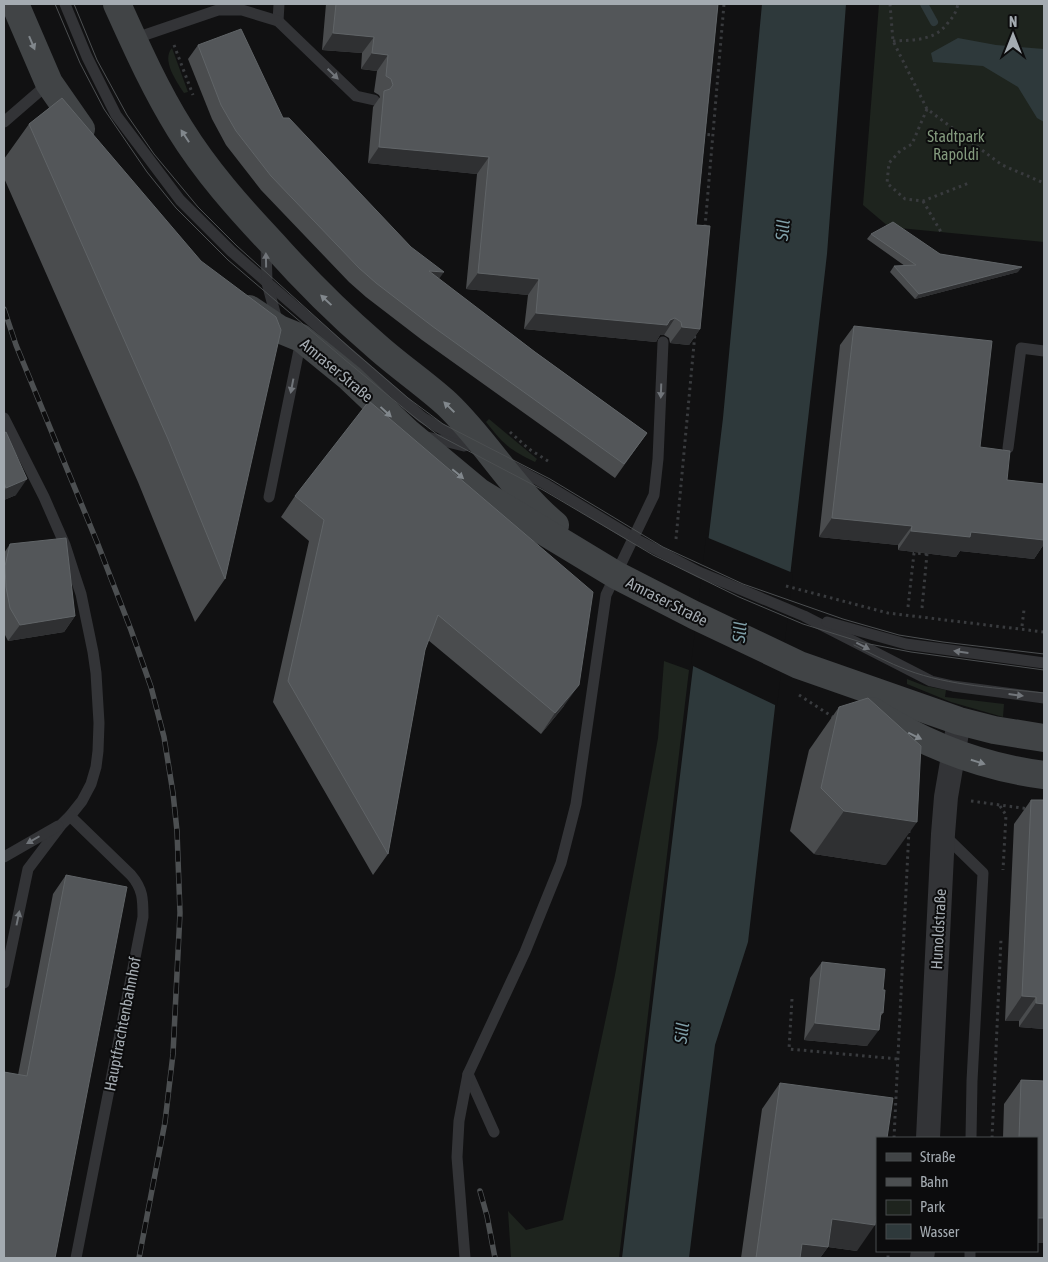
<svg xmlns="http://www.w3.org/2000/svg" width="1048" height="1262" font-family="'Asap Condensed',sans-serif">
  <rect width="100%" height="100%" fill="#111112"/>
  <g fill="#1e241e">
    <path d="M879 4H1044V242L889 227 863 205Z"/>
    <path d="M172 48 188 92 184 93C177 82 161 60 172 48Z"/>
    <path d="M489 419 537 459 535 462C509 449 504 445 486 422Z"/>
    <path d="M664 661 689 670 619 1258H511L508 1211 526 1230 563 1220 615 975 658 738Z"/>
    <path d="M907 679 925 686 946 690 945 697 1004 704 1003 717 951 702 907 684Z"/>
  </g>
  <g fill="#2e393b">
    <path d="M762 4H846L827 254 748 942 715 1045 689 1258H622L723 418Z"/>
    <path d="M958 38 996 45 1044 49V122L1037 118 1018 87 983 66 933 62 931 53Z"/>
  </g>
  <path fill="#111112" d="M706 537 793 573 777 706 691 665Z"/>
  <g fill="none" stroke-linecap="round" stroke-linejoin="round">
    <path stroke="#2e393b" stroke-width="8" d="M924 4 934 22"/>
    <g stroke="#393b3e" stroke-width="3" stroke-dasharray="2.5 4" stroke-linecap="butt">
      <path d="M890 4 893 41 927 109 1002 165 1044 183"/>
      <path d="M893 41C913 40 934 41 947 24 953 17 956 13 958 4"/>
      <path d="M174 45 193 95"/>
      <path d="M927 109 912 144 900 151 889 163 887 183 905 199 923 201 969 183"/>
      <path d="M701 134 713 135"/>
      <path d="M923 201 941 232"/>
      <path d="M705 227 724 4"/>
      <path d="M510 432 529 449 551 463"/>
      <path d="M676 539 695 333"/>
      <path d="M786 586 888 613 1044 632"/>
      <path d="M908 607 914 553 927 554"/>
      <path d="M922 608 927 554"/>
      <path d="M1022 626 1024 610"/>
      <path d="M799 695 836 719"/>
      <path d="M971 801 1029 809"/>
      <path d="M1000 806 1006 815 1003 870"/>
      <path d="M792 999 789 1049 898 1059"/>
      <path d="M894 1138 909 829"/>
      <path d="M992 1138 1001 939"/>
      <path d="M888 1258V1251"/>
    </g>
    <g stroke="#333437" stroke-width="11">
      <path d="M65 4 87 57 116 115 180 200 231 251 422 417 438 427 476 448"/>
      <path d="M278 21 279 4"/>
      <path d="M133 39 218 10H242L278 21 356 96 374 100"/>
      <path d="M4 122 49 83"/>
      <path d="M266 244 267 283 278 324"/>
      <path d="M4 418 44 497 65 545 74 573 81 594 93 652 96 673 99 723 98 751 96 767 91 784 82 801 70 816 62 824 28 869 4 983"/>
      <path d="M423 436 464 446"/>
      <path d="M1008 448 1021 348 1044 351"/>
      <path d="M510 465 545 484 634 538 699 572 804 616 931 681 953 686 1044 698"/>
      <path d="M269 497 301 340"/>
      <path d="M827 622 906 644 1044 663"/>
      <path d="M70 816 131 875C143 889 143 899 143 917L76 1258"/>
      <path d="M944 835 983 873 972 1081 971 1138"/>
      <path d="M4 857 58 826"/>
      <path d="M494 1132 468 1074 525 952 561 863 576 804 606 595 654 495 658 459 663 342"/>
      <path d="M465 1258 457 1157 459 1121 468 1074"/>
      <path d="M970 1258V1251"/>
    </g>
    <g stroke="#333437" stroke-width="24">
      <path d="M928 1138 943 834 946 797 959 721"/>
      <path d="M922 1258 923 1251"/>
    </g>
    <g stroke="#414446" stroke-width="28">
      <path d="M15 4 49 83 81 129"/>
      <path d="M117 4C136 46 155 89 180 129 206 171 238 207 272 243 304 279 338 313 374 344 397 365 424 383 447 404 487 442 512 489 555 525"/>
      <path d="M249 309 279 329 301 338 350 378 407 432 479 492 616 575 694 615 799 665 959 721 994 730 1044 738"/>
      <path d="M872 711C925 745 982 767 1044 775"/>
    </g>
    <g stroke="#4c4f51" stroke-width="1">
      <path d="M55 4 80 63 104 109 147 172 176 208 228 260 344 359 413 416 438 435 543 490 653 555 739 597 803 624 864 643 911 652 1044 670"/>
      <path d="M74 4 97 60 127 115 154 154 198 207 237 246 351 349 408 398 443 424 550 479 663 547 743 584 843 619 899 635 943 642 1044 654"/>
      <path d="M854 645C872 654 889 663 907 670 950 686 999 688 1044 693"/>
    </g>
    <defs>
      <g id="rail">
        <path d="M4 309 16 345 97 542 131 630 151 687 164 737 173 793 177 831 180 913 173 1054 165 1122 139 1258"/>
        <path d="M480 1191 487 1216 495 1258"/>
      </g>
    </defs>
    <use href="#rail" stroke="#4c4f51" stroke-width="5.5"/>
    <use href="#rail" stroke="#0c0c0d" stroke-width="4" stroke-dasharray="11" stroke-linecap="butt"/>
  </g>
  <g fill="#4a4c4e">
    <path d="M326 4H718L696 225 700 329 689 345 670 343 669 338 664 335H660L656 342 524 329 528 295 466 289 477 174 368 163 373 107 380 97 379 95 374 92 377 71 361 69 362 53 322 50Z"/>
    <path d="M198 45 283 118 439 279 535 352 647 433 615 478 422 340 366 297 349 282 261 190 226 145 212 119 188 59Z"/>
    <path d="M62 98 225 579 195 622 138 482 4 178V159L29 124Z"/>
    <path d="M871 234 940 254 1018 272 915 299 890 272 894 266H905L867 239Z"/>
    <path d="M854 326 980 447 1007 480 1044 484V544L1034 559 960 551 956 557 898 550V545L819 537 840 345Z"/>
    <path d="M4 433 16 495 4 500Z"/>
    <path d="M295 496 564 706 541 734 428 640 425 650 388 854 373 875 273 702 309 541 281 517Z"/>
    <path d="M10 544 75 616 64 632 8 641 4 633V553Z"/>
    <path d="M839 707 886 865 814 854 790 831 809 750Z"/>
    <path d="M1031 800H1044V1029L1019 1027V1021H1005L1014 824Z"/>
    <path d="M66 875 4 1258V1072L18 1075 53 894Z"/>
    <path d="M822 962 883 1013 880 1017 867 1046 804 1040 810 978Z"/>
    <path d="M1021 1080 1044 1081V1243H1037V1138H1003L1004 1104Z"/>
    <path d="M780 1083 857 1251 828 1247 820 1258H741L762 1109Z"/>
  </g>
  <g fill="#2f3032">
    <path d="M333 33 374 37 362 53 322 50Z"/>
    <path d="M372 53 388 55 377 71 361 69Z"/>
    <path d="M379 147 489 157 477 174 368 163Z"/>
    <path d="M1022 267 1018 272 915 299 919 294Z"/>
    <path d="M429 271 444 272 434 286Z"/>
    <path d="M478 273 539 279 528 295 466 289Z"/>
    <path d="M536 313 670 320 675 318 664 335H660L656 342 524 329Z"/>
    <path d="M682 327 700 329 689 345 670 343Z"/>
    <path d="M27 479 16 495 4 500V492L6 488Z"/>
    <path d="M832 518 912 526 898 545 819 537Z"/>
    <path d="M911 531 971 532 1044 540V544L1034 559 960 551 956 557 898 550Z"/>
    <path d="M75 616 64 632 8 641 20 625Z"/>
    <path d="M579 685 564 706 541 734 555 713Z"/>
    <path d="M844 811 917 822 886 865 814 854Z"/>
    <path d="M1022 996 1036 997 1019 1021H1005Z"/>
    <path d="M1036 1003 1044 1004V1029L1019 1027Z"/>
    <path d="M815 1023 879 1030 867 1046 804 1040Z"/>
    <rect x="1037" y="1218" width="7" height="25"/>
    <path d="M832 1219 875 1225 857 1251 814 1245Z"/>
    <path d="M802 1244 828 1247 820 1258H792Z"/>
  </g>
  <g fill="#535659" stroke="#606467">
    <path d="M336 4H718L696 225 710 226 700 329 682 327 681 322 675 318 670 320 667 325 536 313 539 279 478 273 489 157 379 147 384 91 390 89 393 85 391 79 386 76 388 55 372 53 374 37 333 33Z"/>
    <path d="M241 29 283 118H289L411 247 444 272 429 271 535 352 647 433 624 464 432 326 376 283 359 268 271 176 236 131 221 105 198 45Z"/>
    <path d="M62 98 201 261 276 317 281 330 225 579 168 439 29 124Z"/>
    <path d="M893 222 940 254 1022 267 919 294 894 266 916 265 871 234Z"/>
    <path d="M854 326 992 341 980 447 1010 451 1007 480 1044 484V540L971 532 970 537 941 534 911 531 912 526 832 518Z"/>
    <path d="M369 401 593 592 579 685 555 713 438 615 425 650 388 854 288 681 324 520 295 496Z"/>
    <path d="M6 432 27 479 6 488 4 482V433Z"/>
    <path d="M66 538 75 616 20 625 10 608 6 587 5 566 10 544Z"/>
    <path d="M868 698 921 746 917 822 844 811 821 788 839 707Z"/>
    <path d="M1031 800H1044V1004L1036 1003V997L1022 996Z"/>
    <path d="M66 875 127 887 55 1258H4V1072L27 1076Z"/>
    <path d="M822 962 885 969 883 990H885L883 1013 881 1012 879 1030 815 1023Z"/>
    <path d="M1021 1080 1044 1081V1218H1037V1138H1019Z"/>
    <path d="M780 1083 893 1098 887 1138H877V1212L875 1225 832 1219 828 1247 802 1244 800 1258H756Z"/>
  </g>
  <defs><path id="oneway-solid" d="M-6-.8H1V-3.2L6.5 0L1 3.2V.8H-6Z" transform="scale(1.25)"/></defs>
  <g fill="#81878c">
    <use href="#oneway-solid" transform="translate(32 43) rotate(67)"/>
    <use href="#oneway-solid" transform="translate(185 136) rotate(-123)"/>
    <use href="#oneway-solid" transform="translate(326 300) rotate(-137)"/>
    <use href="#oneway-solid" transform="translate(449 407) rotate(-136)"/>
    <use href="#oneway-solid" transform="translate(386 412) rotate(43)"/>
    <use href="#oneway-solid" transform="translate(458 474) rotate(40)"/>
    <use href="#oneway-solid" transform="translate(915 736) rotate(26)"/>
    <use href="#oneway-solid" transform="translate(978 762) rotate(17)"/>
  </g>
  <g fill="#71757a">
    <use href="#oneway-solid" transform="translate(333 74) rotate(44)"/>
    <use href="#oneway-solid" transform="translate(266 260) rotate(-91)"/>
    <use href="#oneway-solid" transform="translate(292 386) rotate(101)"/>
    <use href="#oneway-solid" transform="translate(661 391) rotate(92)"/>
    <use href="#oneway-solid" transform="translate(863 646) rotate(27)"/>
    <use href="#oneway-solid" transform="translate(961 652) rotate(-172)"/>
    <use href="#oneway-solid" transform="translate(1016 695) rotate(7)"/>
    <use href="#oneway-solid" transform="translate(33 840) rotate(150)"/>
    <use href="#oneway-solid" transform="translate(18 918) rotate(-78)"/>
  </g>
  <g text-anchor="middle" stroke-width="4" stroke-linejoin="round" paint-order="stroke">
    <g font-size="16" fill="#839a7d" stroke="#0c0c0d">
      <text x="956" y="142">Stadtpark<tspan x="956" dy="18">Rapoldi</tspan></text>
    </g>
    <g font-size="16" fill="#a4abb1" stroke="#0c0c0d">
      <text transform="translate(337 370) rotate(40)" y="6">Amraser Straße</text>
      <text transform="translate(667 601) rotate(27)" y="6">Amraser Straße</text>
      <text transform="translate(938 929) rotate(-87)" y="6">Hunoldstraße</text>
      <text transform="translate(122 1024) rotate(-79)" y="6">Hauptfrachtenbahnhof</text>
    </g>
    <g font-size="18" font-style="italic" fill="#7f9fa8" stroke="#0c0c0d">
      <text transform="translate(783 230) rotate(-84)" y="6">Sill</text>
      <text transform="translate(740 632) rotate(-84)" y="6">Sill</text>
      <text transform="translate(682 1033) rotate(-82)" y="6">Sill</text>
    </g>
  </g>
  <rect width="1048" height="1262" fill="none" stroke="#a4abb1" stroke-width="10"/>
  <rect x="876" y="1137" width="162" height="115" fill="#0c0c0d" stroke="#494c4f"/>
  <rect x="886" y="1153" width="25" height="8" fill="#414446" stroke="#494c4f"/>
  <text x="920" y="1162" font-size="15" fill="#a4abb1">Straße</text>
  <rect x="886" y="1178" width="25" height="8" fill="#4c4f51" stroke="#494c4f"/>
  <text x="920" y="1187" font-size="15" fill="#a4abb1">Bahn</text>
  <rect x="886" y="1200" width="25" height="15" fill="#1e241e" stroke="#494c4f"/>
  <text x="920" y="1212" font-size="15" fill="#a4abb1">Park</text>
  <rect x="886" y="1224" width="25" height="15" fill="#2e393b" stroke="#494c4f"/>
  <text x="920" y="1237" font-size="15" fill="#a4abb1">Wasser</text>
  <g transform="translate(1013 35)" stroke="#0c0c0d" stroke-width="4" paint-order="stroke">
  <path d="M0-4L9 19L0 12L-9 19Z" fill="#a4abb1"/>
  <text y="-8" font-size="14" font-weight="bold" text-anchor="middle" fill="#a4abb1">N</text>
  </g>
</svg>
